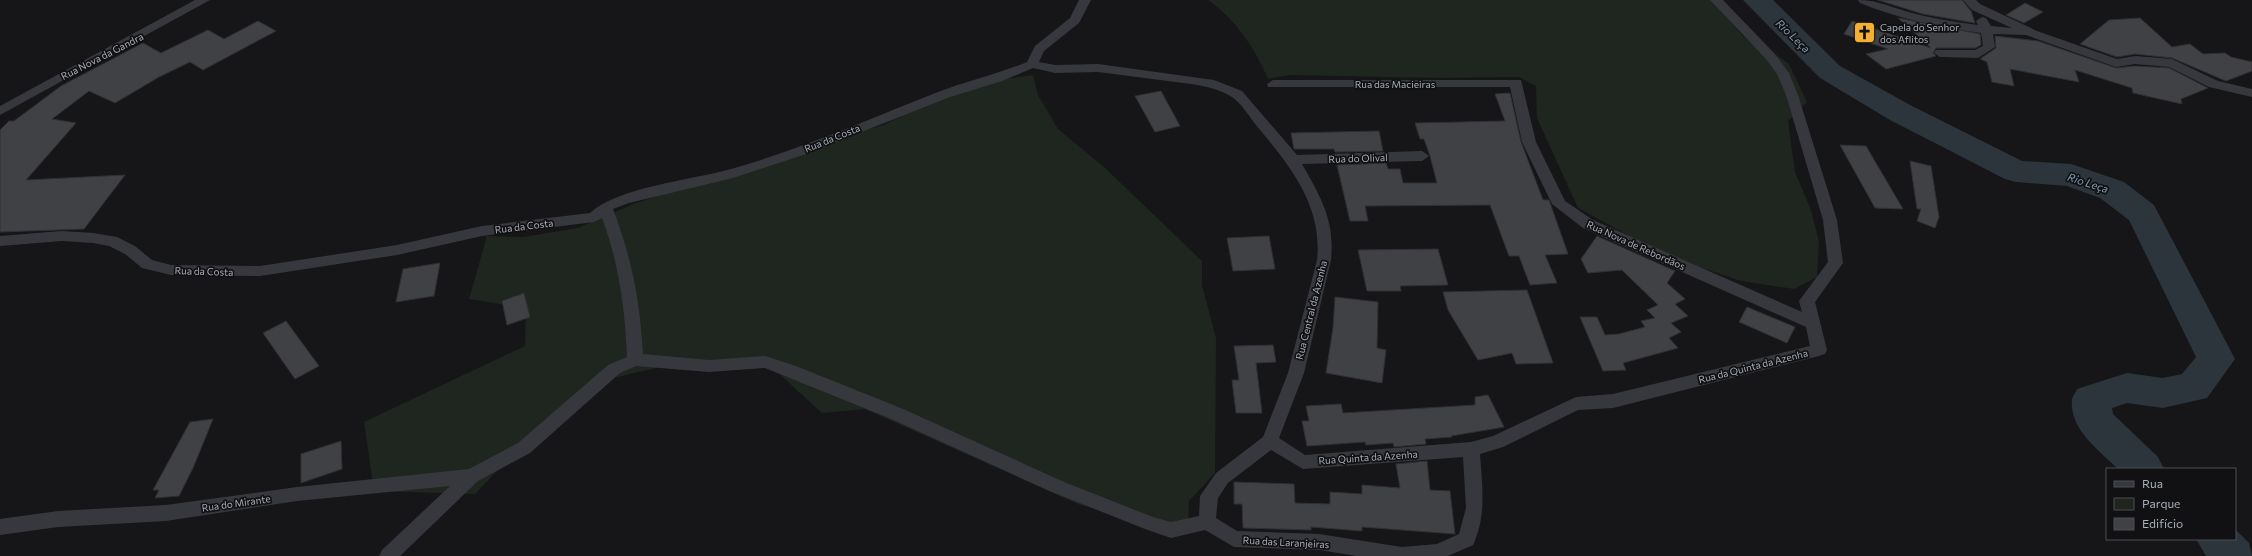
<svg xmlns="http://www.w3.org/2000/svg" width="2252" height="556" font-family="Commissioner,sans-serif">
  <rect width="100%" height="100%" fill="#161618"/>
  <g fill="#1e261f">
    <path d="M1208 0H1711L1742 35 1754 46H1764L1789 64 1807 102 1788 121 1795 172 1811 210 1819 242 1817 277 1794 289 1741 281 1664 255 1578 208 1537 118 1536 86 1519 77 1441 78 1289 75 1268 79C1255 48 1236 20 1208 0Z"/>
    <path d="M1033 75 1038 95 1058 129 1104 167 1202 261V285L1216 338 1215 473 1189 501 1188 529 1080 505 865 409 822 413 765 361 660 367 609 379 515 452 475 494 374 491 364 422 525 346 526 308 469 299 487 236 523 237 578 228 631 205 713 177 815 144 884 125 930 101 1005 79Z"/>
  </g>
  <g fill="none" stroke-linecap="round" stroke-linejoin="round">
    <g fill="#2c353c" fill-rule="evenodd">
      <path d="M1743 0H1773L1840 66 1912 106 2022 161 2071 164 2124 182 2154 205 2235 359 2207 398 2163 408 2127 403 2112 408 2113 414 2158 457 2164 469H2118C2100 451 2069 429 2072 400 2072 397 2076 392 2077 389L2127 373 2163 378 2182 374 2196 357 2129 220 2100 198 2067 186 2016 182 2005 179 1890 120 1820 78Z"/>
      <path d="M2235 529 2249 543 2252 556H2206L2196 539H2235Z"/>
    </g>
  </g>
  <g fill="#404145" stroke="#303034">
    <path d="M1878 0H1962L1971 11 1975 23 1923 14Z"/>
    <path d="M2025 3 2043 12 2024 23 2006 15Z"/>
    <path d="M1898 18 1980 34 1981 45 1975 48H1936L1933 53 1936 56 1886 69 1866 54 1888 49 1844 34 1852 21 1931 48Z"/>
    <path d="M2140 18 2172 47 2190 44 2203 54 2225 53 2231 57 2252 62V71L2226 81 2172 58 2135 54 2117 57 2080 44 2109 20Z"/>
    <path d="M258 21 276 31 203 70 190 62 159 77 115 103 89 91 52 119 76 123 26 180 125 175 84 229 0 232V130L9 121H14L61 86 143 43 161 53 208 30 224 39Z"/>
    <path d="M1995 36 2038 41 2116 68 2135 66 2169 68 2208 88 2181 99 2182 104 2133 93 2132 88 2075 70 2079 82 2010 69 2014 86 1992 82 1987 62 1980 59 1996 48Z"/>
    <path d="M1161 91 1180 126 1155 132 1135 96Z"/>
    <path d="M1510 93 1521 142 1543 200H1549L1568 254 1545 255 1557 283 1530 285 1519 256H1509L1490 205 1365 206 1368 221H1350L1337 165 1386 163 1388 169H1400L1403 183H1437L1430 156 1424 139H1420L1415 123 1505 121 1495 94Z"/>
    <path d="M1379 131 1383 151 1335 152 1334 149H1294L1291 133Z"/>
    <path d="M1840 145 1866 146 1903 209 1875 208Z"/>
    <path d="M1910 161 1931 166 1939 217 1935 228 1917 221 1921 209H1917Z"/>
    <path d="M1269 236 1275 269 1233 271 1227 238Z"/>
    <path d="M1597 236 1675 271 1667 283 1685 299 1675 304 1688 316 1671 323 1681 332 1669 338 1678 348 1623 363 1626 370 1603 371 1580 317H1597L1605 335 1619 334 1645 327 1641 321 1655 318 1647 310 1658 305 1622 270 1588 273 1581 259Z"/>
    <path d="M1438 249 1448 285 1400 286 1401 291H1367L1358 250Z"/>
    <path d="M440 263 434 296 396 302 403 269Z"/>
    <path d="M1527 290 1553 363 1516 364 1512 353 1478 360 1448 310 1443 292Z"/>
    <path d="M524 293 530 317 507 325 502 301Z"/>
    <path d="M1335 297 1378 302 1377 348 1386 350 1382 383 1326 373 1333 328Z"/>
    <path d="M1747 307 1795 327 1787 343 1739 322Z"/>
    <path d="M286 321 319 366 295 379 263 333Z"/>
    <path d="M1273 345 1276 362 1256 363 1262 413H1236L1232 380H1239L1234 346Z"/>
    <path d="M1488 395 1504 427 1451 436 1452 437 1425 439 1426 444 1394 447 1393 443 1366 445 1365 442 1307 446 1302 421H1309L1306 406 1341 404 1343 413 1475 405V397Z"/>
    <path d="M213 419 193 468 179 496 155 498 159 490H153L190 422Z"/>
    <path d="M341 441 342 469 301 483V454Z"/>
    <path d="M1427 461 1430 490 1450 491 1455 534 1362 527V531L1311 527V530L1243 528 1242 504H1234V482L1294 484 1295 503 1330 504V492L1362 494V485L1400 488 1396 464Z"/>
  </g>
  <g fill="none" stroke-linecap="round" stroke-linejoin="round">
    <g fill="#37383d" fill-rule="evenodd">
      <path d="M195 0H210L0 115V106Z"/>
      <path d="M1079 0H1091L1079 23 1044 51 1039 62 1055 65 1098 64 1214 80 1242 91 1297 155 1422 151 1429 156 1422 161 1302 164C1321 198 1335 220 1331 260L1304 373 1279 438 1305 455 1471 442 1493 436 1576 397 1613 394 1810 346 1806 327 1583 228 1552 204 1522 142 1510 87H1268L1267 84 1273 80H1521L1536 142 1565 201 1593 220 1802 312 1799 301 1828 262 1823 220 1786 95 1777 74 1766 59 1710 0H1723L1774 53 1789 73 1798 95 1837 220 1843 263 1815 302 1827 350 1825 354 1819 356 1613 408 1578 410 1503 447 1480 454C1482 485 1487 515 1473 545L1448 556H1357L1319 550 1234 547 1205 530 1171 538 1145 529 1052 492 889 418 765 368 709 372 636 366 620 373 530 453 478 481 400 556H379L382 550 450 486 297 501 166 521 58 527 0 535V519L58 511 166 505 297 487 469 469 518 443 608 365 627 357C625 309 619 263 602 218L594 222 482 236 397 255 260 276 171 275 142 268 125 254 109 246 93 243 62 241 0 246V236L62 231 93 233 117 237 135 246 152 260 171 265 260 266 397 245 482 226 590 213C618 187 692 180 731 169 802 149 869 119 938 92 967 81 997 74 1027 62L1035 46 1070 18ZM1033 68 1055 73 1098 72 1191 84C1204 86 1220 89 1232 97 1241 103 1249 116 1256 125 1289 165 1323 205 1317 260L1288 373 1263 437 1216 473 1200 496 1199 516 1171 522 1153 517 1064 482 901 408 796 366 765 356 709 360 643 354C640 301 632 259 613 209L629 203 733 178 806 154 950 97 1002 81ZM1271 450 1303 469 1463 457 1466 508 1459 534 1437 544 1402 547 1319 534 1237 531 1216 518 1218 498 1228 483Z"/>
      <path d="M1858 0C1877 0 1888 6 1905 11 1929 18 1954 22 1978 25L1976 21 1982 17 1986 18 1991 26 2012 28 1972 10 1963 0H1976L1980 4 2037 31 2117 59 2135 56 2172 59 2218 81 2252 89V97L2209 87 2169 67 2135 64 2116 67 2026 35 1993 34 1995 47 1978 58 1940 57 1934 53 1936 50H1975L1983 46 1981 33C1939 27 1899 19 1860 3Z"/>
    </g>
  </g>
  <defs>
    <symbol id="church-square" viewBox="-11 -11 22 22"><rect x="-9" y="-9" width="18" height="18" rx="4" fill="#f2b134" stroke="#111113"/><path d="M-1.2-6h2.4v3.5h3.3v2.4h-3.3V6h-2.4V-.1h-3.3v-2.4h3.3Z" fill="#111"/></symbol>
  </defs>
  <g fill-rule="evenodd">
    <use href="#church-square" x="1852" y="20" width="25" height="25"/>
  </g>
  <g text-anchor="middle" stroke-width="3.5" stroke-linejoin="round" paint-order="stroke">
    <g font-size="10" fill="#a8adb8" stroke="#111113" text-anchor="start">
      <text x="1880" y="31">Capela do Senhor<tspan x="1880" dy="12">dos Aflitos</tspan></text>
    </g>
    <g font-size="10" fill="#a8adb8" stroke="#111113">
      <text transform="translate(102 56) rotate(-27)" y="4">Rua Nova da Gandra</text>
      <text x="1395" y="88">Rua das Macieiras</text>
      <text transform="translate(832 138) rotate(-22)" y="4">Rua da Costa</text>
      <text transform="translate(1358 158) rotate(-2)" y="4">Rua do Olival</text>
      <text transform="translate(524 226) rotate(-7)" y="4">Rua da Costa</text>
      <text transform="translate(1636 245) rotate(24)" y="4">Rua Nova de Rebordãos</text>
      <text transform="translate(204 271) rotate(2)" y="4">Rua da Costa</text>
      <text transform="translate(1311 310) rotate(-76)" y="4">Rua Central da Azenha</text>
      <text transform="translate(1753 366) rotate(-14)" y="4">Rua da Quinta da Azenha</text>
      <text transform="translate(1368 457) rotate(-4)" y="4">Rua Quinta da Azenha</text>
      <text transform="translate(236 503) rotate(-8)" y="4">Rua do Mirante</text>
      <text transform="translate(1286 542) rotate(3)" y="4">Rua das Laranjeiras</text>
    </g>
    <g font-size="11" font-style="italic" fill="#7f9bb3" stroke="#111113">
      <text transform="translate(1793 36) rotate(44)" y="4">Rio Leça</text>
      <text transform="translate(2088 183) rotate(18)" y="4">Rio Leça</text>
    </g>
  </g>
  <rect x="2106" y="468" width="130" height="72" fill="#111113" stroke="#4d4f55"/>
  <rect x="2114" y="481" width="20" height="6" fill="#37383d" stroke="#4d4f55"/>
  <text x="2142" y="488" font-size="12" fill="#a8adb8">Rua</text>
  <rect x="2114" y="498" width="20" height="12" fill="#1e261f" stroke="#4d4f55"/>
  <text x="2142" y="508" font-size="12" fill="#a8adb8">Parque</text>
  <rect x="2114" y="518" width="20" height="12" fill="#404145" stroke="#4d4f55"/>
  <text x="2142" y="528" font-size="12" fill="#a8adb8">Edifício</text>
</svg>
